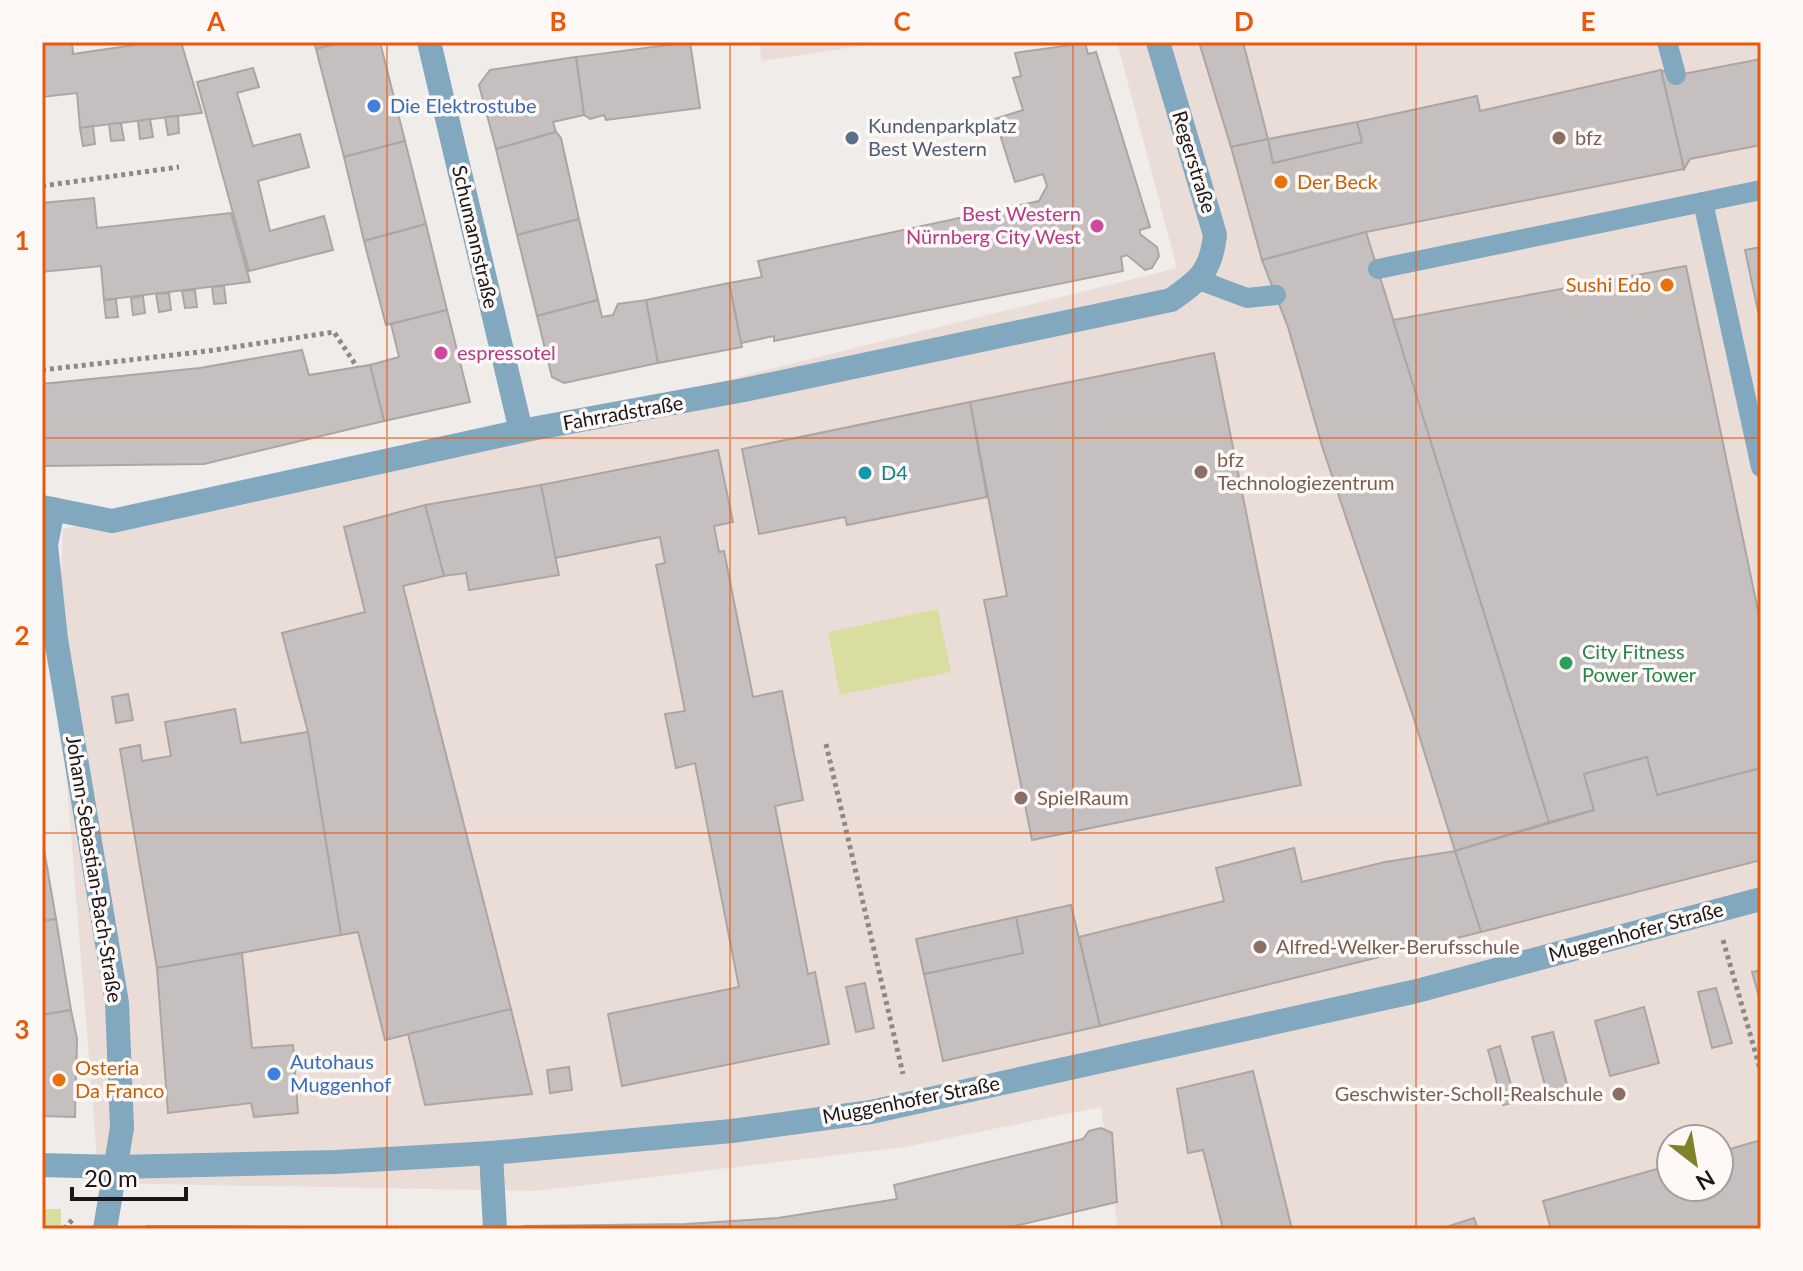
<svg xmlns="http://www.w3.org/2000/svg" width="1803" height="1271" font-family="Lato,sans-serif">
  <rect width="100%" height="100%" fill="#f0ecea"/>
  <g fill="#eaddd8" fill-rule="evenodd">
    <path d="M759 42H886L762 61Z"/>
    <path d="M1117 42H1761V1229H1118L1101 1107 905 1147 535 1191 99 1183 57 660 63 529 384 465 1177 268ZM1671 1139H1719V1187H1671Z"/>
  </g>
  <g fill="#d9dd9f">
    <path d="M938 609 951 672 840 695 828 632Z"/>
    <rect x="42" y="1209" width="19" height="20"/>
  </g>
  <g fill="#c5c0bf" stroke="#aba6a4" stroke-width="2">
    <path d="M42 42H72L73 54 155 42H181L202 113 80 128 77 93 42 97Z"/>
    <path d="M314 42H342L316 49Z"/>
    <path d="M342 42H380L405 141 344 157 316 49Z"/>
    <path d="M690 42 700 108 606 120 604 115 590 119 584 115 576 57Z"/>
    <path d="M1199 42H1243L1268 139 1231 147Z"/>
    <path d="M1085 43 1088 54 1096 52 1150 227 1140 230V234L1157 247 1159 256 1152 268 1145 270 1127 255 1121 257 1123 271 774 341V336L741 343 729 283 762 277 758 261 1039 201 1047 186 1043 174 1015 182 995 119 1023 110 1013 78 1021 76 1015 53Z"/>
    <path d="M576 57 584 115 553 122 556 132 496 149 479 85 490 70Z"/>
    <path d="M1761 59V145L1690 159 1684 169 1661 70 1673 76Z"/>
    <path d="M253 68 259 87 237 93 253 146 300 134 309 167 258 181 270 231 324 216 333 250 249 271 197 82Z"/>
    <path d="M1661 70 1684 169 1366 232 1262 260 1231 147 1268 139 1273 163 1362 142 1357 122 1477 96 1480 111Z"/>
    <path d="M178 116 179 133 168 135 165 117Z"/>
    <path d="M150 119 153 137 140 139 138 121Z"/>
    <path d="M1357 122 1362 142 1273 163 1268 139Z"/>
    <path d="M121 123 124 140 111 141 109 124Z"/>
    <path d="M93 126 95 144 83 146 80 128Z"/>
    <path d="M556 132 561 138 579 219 517 235 496 149Z"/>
    <path d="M405 141 426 224 364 241 344 157Z"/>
    <path d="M94 198 97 228 231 213 250 282 104 300 101 266 42 272V203Z"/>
    <path d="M579 219 598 300 537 316 517 235Z"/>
    <path d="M426 224 447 310 386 325 364 241Z"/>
    <path d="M1366 232 1549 822 1455 851 1414 719 1322 446 1288 327 1262 260Z"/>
    <path d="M1761 247V325L1745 250Z"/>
    <path d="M1686 266 1761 625V768L1657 795 1647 757 1584 774 1594 810 1549 822 1393 320Z"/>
    <path d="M729 283 742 347 658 363 646 300Z"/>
    <path d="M224 286 226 303 214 304 212 287Z"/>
    <path d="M195 290 197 307 185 308 182 291Z"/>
    <path d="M169 293 171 310 159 312 156 294Z"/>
    <path d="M143 296 145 313 133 315 131 298Z"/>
    <path d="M116 299 118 317 106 318 104 300Z"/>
    <path d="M598 300 602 317 613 315 618 304 646 300 658 363 564 383 552 377 537 316Z"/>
    <path d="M447 310 470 402 384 421 370 365 399 357 391 324Z"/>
    <path d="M302 350 309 375 370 365 384 421 204 464 42 466V384L200 368Z"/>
    <path d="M1214 353 1301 785 1032 840 984 600 1007 596 970 402Z"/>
    <path d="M970 402 987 497 847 525 845 517 759 534 742 449Z"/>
    <path d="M718 450 733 522 714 526 719 552 724 551 753 697 782 691 803 800 775 806 808 974 815 972 829 1044 622 1086 608 1014 739 987 695 763 676 768 665 714 685 711 656 565 665 563 660 537 555 558 541 485Z"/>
    <path d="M541 485 559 575 469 590 466 573 444 576 425 505Z"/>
    <path d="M425 505 444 576 403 586 511 1009 385 1040 358 932 341 935 308 732 282 633 365 612 344 527Z"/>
    <path d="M128 694 133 720 116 723 112 697Z"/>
    <path d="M235 709 241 743 308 732 341 935 157 968 120 749 140 745 142 761 171 756 165 722Z"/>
    <path d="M1647 757 1657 795 1761 768V860L1481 932 1455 851 1594 810 1584 774Z"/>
    <path d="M42 838 56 919 42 921Z"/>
    <path d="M1294 848 1302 882 1385 862 1455 851 1481 932 1100 1026 1079 937 1224 901 1216 868Z"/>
    <path d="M1071 905 1100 1026 943 1061 924 974 1023 953 1016 917Z"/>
    <path d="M1016 917 1023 953 924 974 916 939Z"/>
    <path d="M56 919 71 1010 42 1015V921Z"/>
    <path d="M242 953 252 1048 293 1045 298 1113 254 1117 251 1103 168 1113 157 968Z"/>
    <path d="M1761 970V1004L1752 972Z"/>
    <path d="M865 983 874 1028 856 1032 846 987Z"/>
    <path d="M1716 988 1732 1043 1712 1048 1698 992Z"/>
    <path d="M1644 1007 1659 1063 1610 1076 1595 1021Z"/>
    <path d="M511 1009 532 1094 425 1105 408 1034Z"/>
    <path d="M71 1010 77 1039 75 1117 42 1116V1015Z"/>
    <path d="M1553 1032 1568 1088 1547 1093 1532 1037Z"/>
    <path d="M1500 1046 1516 1102 1503 1105 1488 1050Z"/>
    <path d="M569 1067 572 1090 550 1093 547 1070Z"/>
    <path d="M1253 1071 1292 1229H1223L1203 1150 1188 1153 1177 1089Z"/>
    <path d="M1101 1128 1112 1133 1117 1202 1002 1229H524V1226L686 1224 778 1218 897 1199 894 1185 1083 1139 1089 1131Z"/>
    <path d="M1761 1140V1229H1551L1543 1201 1671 1165V1187H1719V1152Z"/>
    <path d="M1474 1218 1478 1229H1440Z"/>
    <rect x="147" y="1226" width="57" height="3"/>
    <path d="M204 1226 306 1227V1229H204Z"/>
    <rect x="306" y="1227" width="45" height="2"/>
    <path d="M351 1227 406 1228V1229H351Z"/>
    <rect x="406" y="1228" width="55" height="1"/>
  </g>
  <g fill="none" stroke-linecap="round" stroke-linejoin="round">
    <g stroke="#8c8988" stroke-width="5" stroke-dasharray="4 4" stroke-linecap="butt">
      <path d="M42 186 179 167"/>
      <path d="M42 370 208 351 334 332 357 367"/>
      <path d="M826 744 903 1074"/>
      <path d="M1723 940 1761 1072"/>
      <path d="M64 1229 74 1218"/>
    </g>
    <g stroke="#81a8bf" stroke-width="20">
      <path d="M1667 42 1676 75"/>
      <path d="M1703 202 1761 467"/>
      <path d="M1378 269 1761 190"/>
      <path d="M1199 280 1247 298 1276 295"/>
    </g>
    <g stroke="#81a8bf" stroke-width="24">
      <path d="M429 42 521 431"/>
      <path d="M42 507 112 521 521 431 744 390 1171 300C1200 280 1211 271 1215 235L1158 42"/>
      <path d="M53 509 46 545 56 639 117 1003 122 1128 105 1229"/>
      <path d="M491 1153 495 1229"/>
      <path d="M42 1165 117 1167 335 1162 491 1153 732 1131 871 1112 1417 991 1761 899"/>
    </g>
  </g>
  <path fill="none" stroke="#e8590c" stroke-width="2" stroke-opacity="0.55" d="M387 42V1229M730 42V1229M1073 42V1229M1416 42V1229M42 438H1761M42 833H1761"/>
  <g fill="#3f7fe0" stroke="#fef9f7" stroke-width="3">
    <circle cx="374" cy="106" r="8"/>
    <circle cx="274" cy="1074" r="8"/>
  </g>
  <circle fill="#5c6f8a" stroke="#fef9f7" stroke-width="3" cx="852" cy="138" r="8"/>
  <g fill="#8d6e63" stroke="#fef9f7" stroke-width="3">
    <circle cx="1559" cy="138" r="8"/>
    <circle cx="1201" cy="472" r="8"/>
    <circle cx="1021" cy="798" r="8"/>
    <circle cx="1260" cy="947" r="8"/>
    <circle cx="1619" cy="1094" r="8"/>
  </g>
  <g fill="#e8710a" stroke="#fef9f7" stroke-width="3">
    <circle cx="1281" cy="182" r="8"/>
    <circle cx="1667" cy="285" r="8"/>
    <circle cx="59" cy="1080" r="8"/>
  </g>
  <g fill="#d1479c" stroke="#fef9f7" stroke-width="3">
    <circle cx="1097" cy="226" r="8"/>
    <circle cx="441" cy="353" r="8"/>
  </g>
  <circle fill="#0f9aa8" stroke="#fef9f7" stroke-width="3" cx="865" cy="473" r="8"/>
  <circle fill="#2e9e5b" stroke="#fef9f7" stroke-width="3" cx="1566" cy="663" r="8"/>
  <g text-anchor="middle" stroke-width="7" stroke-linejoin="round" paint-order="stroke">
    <g font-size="20" fill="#366cbe" stroke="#fef9f7" text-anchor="start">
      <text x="390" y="113">Die Elektrostube</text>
      <text x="290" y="1069">Autohaus<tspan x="290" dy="23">Muggenhof</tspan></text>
    </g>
    <g font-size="20" fill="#4e5e75" stroke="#fef9f7" text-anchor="start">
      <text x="868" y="133">Kundenparkplatz<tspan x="868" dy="23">Best Western</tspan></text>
    </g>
    <g font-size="20" fill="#785e54" stroke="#fef9f7" text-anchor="start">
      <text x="1575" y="145">bfz</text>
      <text x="1217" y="467">bfz<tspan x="1217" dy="23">Technologiezentrum</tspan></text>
      <text x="1037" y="805">SpielRaum</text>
      <text x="1276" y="954">Alfred-Welker-Berufsschule</text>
      <text x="1603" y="1101" text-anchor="end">Geschwister-Scholl-Realschule</text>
    </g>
    <g font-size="20" fill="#191717" stroke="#fef9f7">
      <text transform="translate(1194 162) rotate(73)" y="7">Regerstraße</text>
      <text transform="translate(475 237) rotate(77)" y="7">Schumannstraße</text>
      <text transform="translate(623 413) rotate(-10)" y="7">Fahrradstraße</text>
      <text transform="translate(94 869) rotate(81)" y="7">Johann-Sebastian-Bach-Straße</text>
      <text transform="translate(1636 932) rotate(-15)" y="7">Muggenhofer Straße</text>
      <text transform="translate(911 1100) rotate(-11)" y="7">Muggenhofer Straße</text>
    </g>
    <g font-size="20" fill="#c56008" stroke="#fef9f7" text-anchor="start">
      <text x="1297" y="189">Der Beck</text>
      <text x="1651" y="292" text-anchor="end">Sushi Edo</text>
      <text x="75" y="1075">Osteria<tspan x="75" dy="23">Da Franco</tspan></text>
    </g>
    <g font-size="20" fill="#b23c85" stroke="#fef9f7" text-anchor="end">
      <text x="1081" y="221">Best Western<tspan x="1081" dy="23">Nürnberg City West</tspan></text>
      <text x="457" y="360" text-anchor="start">espressotel</text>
    </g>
    <g font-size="20" fill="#0d838f" stroke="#fef9f7" text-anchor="start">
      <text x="881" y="480">D4</text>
    </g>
    <g font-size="20" fill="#27864d" stroke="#fef9f7" text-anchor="start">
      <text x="1582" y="659">City Fitness<tspan x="1582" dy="23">Power Tower</tspan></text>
    </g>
  </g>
  <rect width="1803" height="1271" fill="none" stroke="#fef9f7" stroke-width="88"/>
  <g transform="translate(1695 1163) rotate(149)"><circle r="38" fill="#fef9f7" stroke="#a29f9d" stroke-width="2"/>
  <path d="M0-6L14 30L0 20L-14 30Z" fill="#81812a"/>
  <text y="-12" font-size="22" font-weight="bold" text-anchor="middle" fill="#191717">N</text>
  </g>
  <path d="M72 1187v12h114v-12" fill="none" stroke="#191717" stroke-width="4"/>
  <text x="84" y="1187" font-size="24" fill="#191717" stroke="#fef9f7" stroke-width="6" paint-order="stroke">20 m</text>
  <rect x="44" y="44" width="1715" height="1183" fill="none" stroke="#e8590c" stroke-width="3"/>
  <g font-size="26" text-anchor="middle" font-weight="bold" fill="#e8590c">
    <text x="216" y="31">A</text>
    <text x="558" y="31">B</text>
    <text x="902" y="31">C</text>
    <text x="1244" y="31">D</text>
    <text x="1588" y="31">E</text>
    <text x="22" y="250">1</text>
    <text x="22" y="645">2</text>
    <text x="22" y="1039">3</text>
  </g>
</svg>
